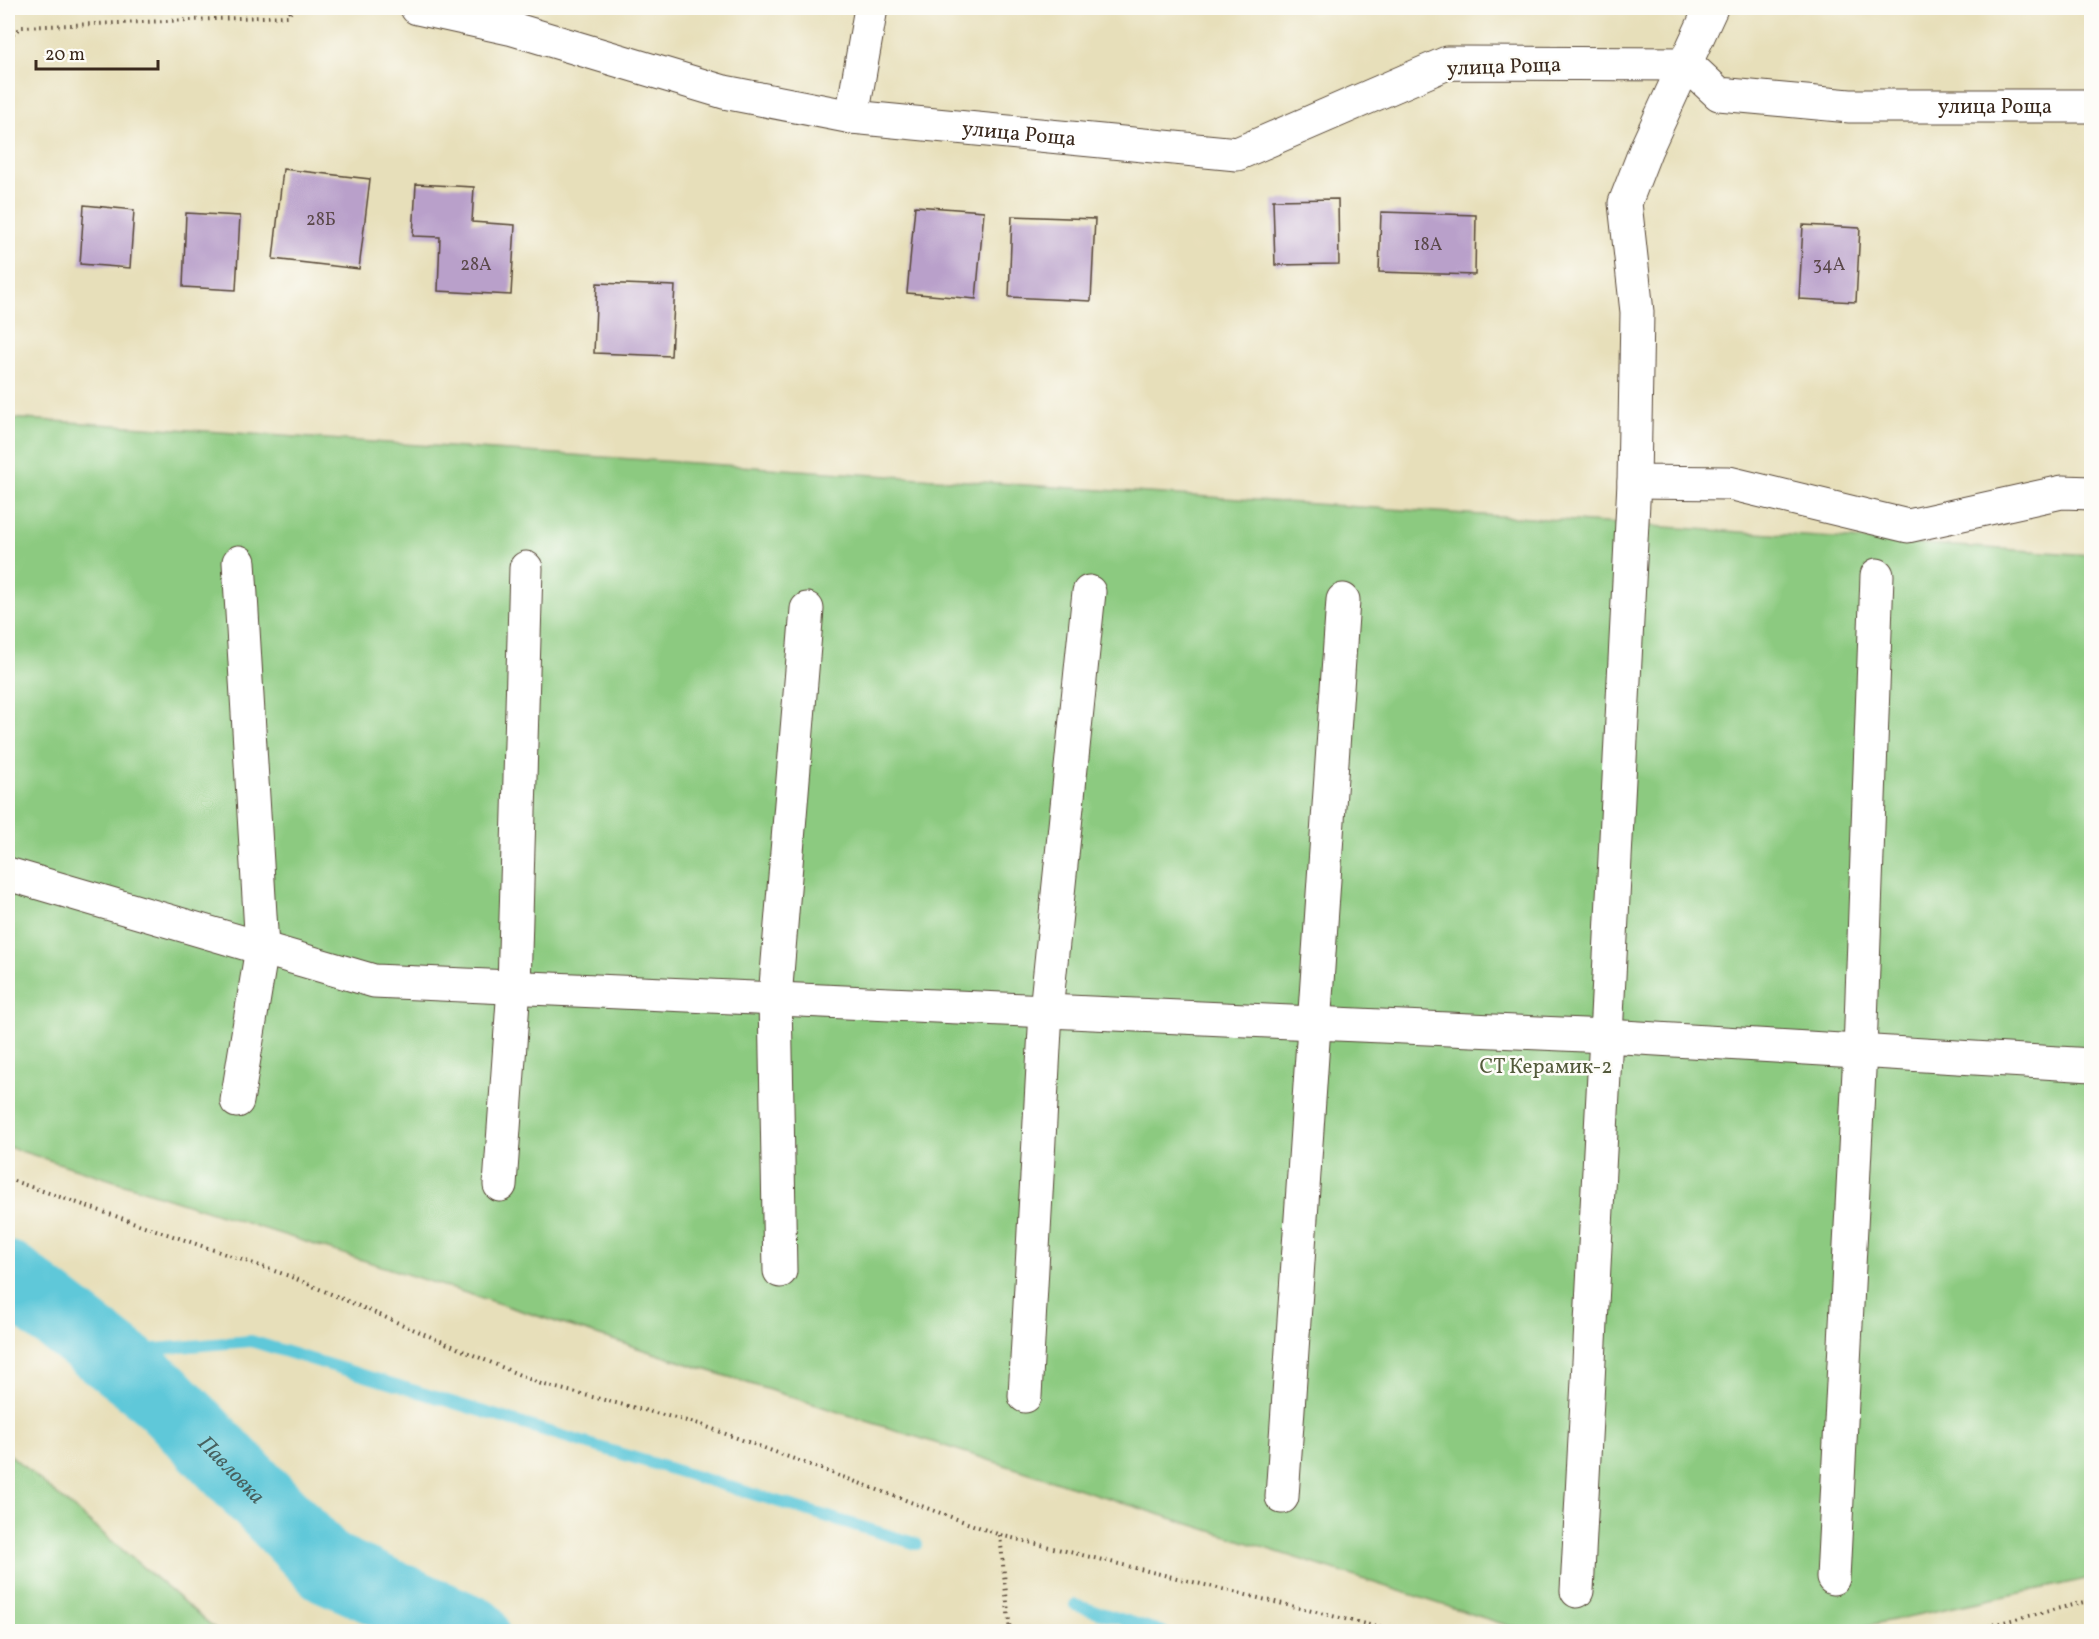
<svg xmlns="http://www.w3.org/2000/svg" width="2099" height="1639" font-family="Vollkorn,serif">
  <rect width="100%" height="100%" fill="#fdfcf7"/>
  <filter id="ink" filterUnits="userSpaceOnUse"><feTurbulence type="fractalNoise" baseFrequency=".0167" numOctaves="2"/><feDisplacementMap in="SourceGraphic" scale="12" xChannelSelector="R" yChannelSelector="G"/><feConvolveMatrix kernelMatrix="1 2 1 2 8 2 1 2 1" color-interpolation-filters="sRGB"/></filter>
  <filter id="wash" filterUnits="userSpaceOnUse"><feTurbulence type="fractalNoise" baseFrequency=".008" numOctaves="4" result="noise"/><feDisplacementMap in="SourceGraphic" scale="24" xChannelSelector="R" yChannelSelector="G"/><feGaussianBlur stdDeviation="1.35" result="paint"/><feColorMatrix in="noise" values="0 0 0 0 0 0 0 0 0 0 0 0 0 0 0 0 0 1.4 0 .05"/><feComposite in="paint" operator="in"/></filter>
  <g filter="url(#wash)">
    <rect width="100%" height="100%" fill="#e7dfba"/>
    <g fill="#8cca80" stroke="#647a4f" stroke-width="1.5">
      <path d="M8 418 2091 555V1578L1841 1631H1525L8 1147Z"/>
      <path d="M8 1453 218 1631H8Z"/>
    </g>
    <g fill="none" stroke-linecap="round" stroke-linejoin="round">
      <g stroke="#5ec8d9" stroke-width="12">
        <path d="M107 1353 251 1341 917 1544"/>
        <path d="M1075 1605 1163 1632"/>
      </g>
      <path stroke="#5ec8d9" stroke-width="72" id="s1" d="M8 1277 159 1393 327 1567 473 1632"/>
    </g>
    <g id="blocks">
      <g fill="#b9a0ca">
        <path d="M283 169 370 179 359 269 273 259Z"/>
        <path d="M416 184 474 187 472 222 515 225 511 295 438 291 440 237 413 236Z"/>
        <path d="M1338 199 1339 264 1275 265 1273 200Z"/>
        <path d="M84 205 134 210 130 268 80 264Z"/>
        <path d="M915 206 984 211 976 299 907 293Z"/>
        <path d="M1381 212 1476 215 1475 275 1379 272Z"/>
        <path d="M186 213 240 216 236 290 183 287Z"/>
        <path d="M1012 216 1095 219 1091 301 1009 297Z"/>
        <path d="M1803 225 1860 228 1856 302 1799 299Z"/>
        <path d="M597 283 675 286 671 356 594 353Z"/>
      </g>
    </g>
  </g>
  <g filter="url(#ink)">
    <use href="#blocks" fill-opacity="0" stroke="#554535" stroke-width="1.5"/>
    <g fill="none" stroke-linecap="round" stroke-linejoin="round">
      <defs>
        <g id="minor">
          <path d="M417 8 513 29 724 92 852 117 871 8"/>
          <path d="M1711 8 1646 149 1625 203 1637 312 1634 482 1729 483 1908 526 2062 492 2092 493"/>
          <path id="s2" d="M852 117 1237 154 1447 63 1687 64 1719 94 1850 106H2092"/>
          <path d="M8 874 374 981 1606 1036 1634 482"/>
          <path d="M237 1101 262 948 239 562"/>
          <path d="M500 1185 514 987 526 568"/>
          <path d="M780 1271 775 998 807 609"/>
          <path d="M1025 1396 1046 1011 1089 592"/>
          <path d="M1282 1497 1343 600"/>
          <path d="M1833 1578 1860 1051 1877 575"/>
          <path d="M1577 1591 1606 1036 2092 1065"/>
        </g>
      </defs>
      <use href="#minor" stroke="#554535" stroke-width="35"/>
      <g stroke="#554535" stroke-width="4" stroke-dasharray="1.5 4.5" stroke-linecap="butt">
        <path d="M8 38 22 27 289 16 292 8"/>
        <path d="M8 1179 289 1276 541 1384 699 1424 1000 1535 1398 1632"/>
        <path d="M1000 1535 1010 1632"/>
        <path d="M1965 1632 2092 1600"/>
      </g>
      <use href="#minor" stroke="#fff" stroke-width="33"/>
    </g>
  </g>
  <g text-anchor="middle" stroke-width="5" stroke-linejoin="round" paint-order="stroke">
    <g font-size="18" fill="#5a4849">
      <text x="321" y="225">28Б</text>
      <text x="1428" y="250">18А</text>
      <text x="476" y="270">28А</text>
      <text x="1829" y="270">34А</text>
    </g>
    <g font-size="21" fill="#3b2a1e" stroke="#fdfcf7">
      <text transform="translate(1504 66) rotate(-2)" y="7">улица Роща</text>
      <text dy="7" stroke="none"><textPath href="#s2" startOffset="1176">улица Роща</textPath></text>
      <text dy="7" stroke="none"><textPath href="#s2" startOffset="168">улица Роща</textPath></text>
    </g>
    <g font-size="21" fill="#535a3b" stroke="#fdfcf7">
      <text x="1546" y="1073">СТ Керамик-2</text>
    </g>
    <g font-size="22" font-style="italic" fill="#47615f" stroke="#fdfcf7">
      <text dy="8" stroke="none"><textPath href="#s1" startOffset="296">Павловка</textPath></text>
    </g>
  </g>
  <rect width="2099" height="1639" fill="none" stroke="#fdfcf7" stroke-width="30"/>
  <path d="M36 60v9h122v-9" fill="none" stroke="#3b2a1e" stroke-width="3"/>
  <text x="45" y="60" font-size="18" fill="#3b2a1e" stroke="#fdfcf7" stroke-width="4.5" paint-order="stroke">20 m</text>
</svg>
